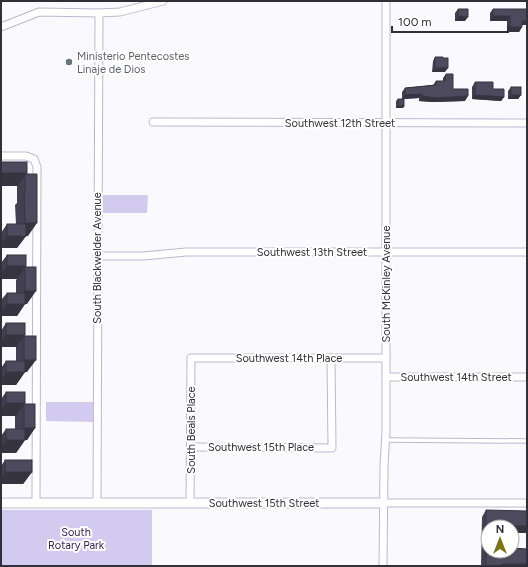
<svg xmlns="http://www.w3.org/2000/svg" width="528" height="567" font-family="Figtree,sans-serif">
  <rect width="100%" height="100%" fill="#fafafe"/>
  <g fill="#d2cbef">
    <path d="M102 195H148L147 213H103Z"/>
    <path d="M46 402H93V422L46 421Z"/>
    <rect x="1" y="510" width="151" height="56"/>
  </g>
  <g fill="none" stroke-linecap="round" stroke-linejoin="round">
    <defs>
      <path id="lane" d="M386 440 527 441"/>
      <g id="street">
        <path d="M1 27 39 12 99 13 120 12 163 1"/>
        <path d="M153 122 527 123"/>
        <path d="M1 156H26L34 159 37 167 36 503"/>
        <path d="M97 256H143L186 252H527"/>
        <path d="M386 377H527"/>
        <path d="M191 447 332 448 331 358"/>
        <path d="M97 503 99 13"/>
        <path d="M190 503 191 358H386"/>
        <path d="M383 503H527"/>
        <path d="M383 566 384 466 386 432V1"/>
      </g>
      <path id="secondary" d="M1 503H383"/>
    </defs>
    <use href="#lane" stroke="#bbb8ce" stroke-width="5.5"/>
    <use href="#street" stroke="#bbb8ce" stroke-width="9"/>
    <use href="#secondary" stroke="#bbb8ce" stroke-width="11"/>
    <use href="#lane" stroke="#fff" stroke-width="3.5"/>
    <use href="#street" stroke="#fff" stroke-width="7"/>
    <use href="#secondary" stroke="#fff" stroke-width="9"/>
  </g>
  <g fill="#424050">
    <path d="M458 9 465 21H455V13Z"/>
    <path d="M493 9H527L522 25V27L519 32H507V21H490V13Z"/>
    <path d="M435 57 443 58 445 72H432L433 61Z"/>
    <path d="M446 74 453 89 465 101 433 102 419 101V98L404 99V106L403 108H396V101L398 99H402V92L405 88 433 85 436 81H443V78Z"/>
    <path d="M475 82 493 89 504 97 501 101 472 99V87Z"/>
    <path d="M511 87 521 95 518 99H508V91Z"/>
    <path d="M27 173 26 174 28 236H26L17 248H1V233L7 224H16L15 205 17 203V186H1Z"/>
    <path d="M7 255 26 266 25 267 27 304H25L17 316H1V300L7 293H16V280L17 279H1V263Z"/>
    <path d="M6 323 25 335 24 336 27 372H25L16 385H1V368L6 361H16V347H1V331Z"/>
    <path d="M6 392 25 403 24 404 35 428 27 440H25L16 453H1V436L6 429H15V416H16H1V399Z"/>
    <path d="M5 460 32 472 23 484H1V466Z"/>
    <path d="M486 510 514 533V548L527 566H481L482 517Z"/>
  </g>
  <g fill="#363441">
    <path d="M458 16 468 17 465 21H455Z"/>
    <path d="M493 16H510L507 21H490Z"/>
    <path d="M522 21H527V25H519Z"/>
    <path d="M510 27H522L519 32H507Z"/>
    <path d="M435 68H448L445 72H432Z"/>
    <path d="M422 94 419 98 402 99 405 95Z"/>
    <path d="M475 95 504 97 501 101 472 99Z"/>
    <path d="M511 95H521L518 99H508Z"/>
    <path d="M422 96H468L465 101 433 102 419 101Z"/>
    <path d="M398 106H404L403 108H396Z"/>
    <path d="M1 173H27L17 186H1Z"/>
    <path d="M25 223H37L28 236H17Z"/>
    <path d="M7 236H26L17 248H1V244Z"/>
    <path d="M7 266H26L17 279H1V274Z"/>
    <path d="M25 291H36L27 304H16Z"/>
    <path d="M7 304H25L17 316H1V312Z"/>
    <path d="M6 335H25L16 347H1V342Z"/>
    <path d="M24 360H36L27 372H16Z"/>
    <path d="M6 372H25L16 385H1V380Z"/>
    <path d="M6 403H25L16 416H1V410Z"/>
    <path d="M24 428H35L27 440H25L16 453H1V447L6 440H15Z"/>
    <path d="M5 472H32L23 484H1V478Z"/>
    <path d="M514 526H527V533H512Z"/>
    <path d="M502 564H527V566H500Z"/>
  </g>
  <g fill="#4d4a5d" stroke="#363441" fill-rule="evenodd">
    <path d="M458 9H468V17L458 16Z"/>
    <path d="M493 9H527V21H522V27H510V16H493Z"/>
    <path d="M435 57H443V58H448V68H435Z"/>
    <path d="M446 74H453V89H468V96L436 98 422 96V94L405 95V88L436 85V81H445Z"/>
    <path d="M475 82H493V89H504V97L475 95Z"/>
    <rect x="511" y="87" width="10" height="8"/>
    <rect x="398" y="99" width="6" height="7"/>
    <rect x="1" y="162" width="26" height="11"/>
    <path d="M25 174H37V223H25L24 193H25Z"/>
    <rect x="7" y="224" width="19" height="12"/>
    <rect x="7" y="255" width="19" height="11"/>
    <rect x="25" y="267" width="11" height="24"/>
    <rect x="7" y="293" width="18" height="11"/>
    <rect x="6" y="323" width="19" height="12"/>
    <rect x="24" y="336" width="12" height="24"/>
    <rect x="6" y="361" width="19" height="11"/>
    <rect x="6" y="392" width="19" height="11"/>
    <rect x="24" y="404" width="11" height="24"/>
    <rect x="6" y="429" width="19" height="11"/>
    <rect x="5" y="460" width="27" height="12"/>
    <path d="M486 510 527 511V526H514V548L527 549V564H502V566H486ZM488 527H512V551H488Z"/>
  </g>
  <circle fill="#6b7280" stroke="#fff" stroke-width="1.5" cx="69" cy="62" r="4"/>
  <g text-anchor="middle" stroke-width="4" stroke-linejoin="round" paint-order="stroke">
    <g font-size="11" fill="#5b616d" stroke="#fff" text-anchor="start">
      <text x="77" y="60">Ministerio Pentecostes<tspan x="77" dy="13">Linaje de Dios</tspan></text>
    </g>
    <g font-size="11" fill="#312f38" stroke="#fff">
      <text x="340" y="127">Southwest 12th Street</text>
      <text x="312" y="256">Southwest 13th Street</text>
      <text transform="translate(97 258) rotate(-90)" y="4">South Blackwelder Avenue</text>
      <text transform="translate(386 284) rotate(-90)" y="4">South McKinley Avenue</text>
      <text x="289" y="362">Southwest 14th Place</text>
      <text x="456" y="381">Southwest 14th Street</text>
      <text transform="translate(191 430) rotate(-90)" y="4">South Beals Place</text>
      <text x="261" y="451">Southwest 15th Place</text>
      <text x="264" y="507">Southwest 15th Street</text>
    </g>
    <g font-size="11" fill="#35255b" stroke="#fff">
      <text x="76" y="536">South<tspan x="76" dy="13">Rotary Park</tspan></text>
    </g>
  </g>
  <rect width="528" height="567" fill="none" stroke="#312f38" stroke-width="4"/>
  <g transform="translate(500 539)"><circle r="19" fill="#ffffff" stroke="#adacaf"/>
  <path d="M0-3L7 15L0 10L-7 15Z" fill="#7e7315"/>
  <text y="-6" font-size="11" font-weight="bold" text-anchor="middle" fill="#312f38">N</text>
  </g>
  <path d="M392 26v6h116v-6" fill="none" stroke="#312f38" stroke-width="2"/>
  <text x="398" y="26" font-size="12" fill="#312f38" stroke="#ffffff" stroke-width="3" paint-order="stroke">100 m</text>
</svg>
